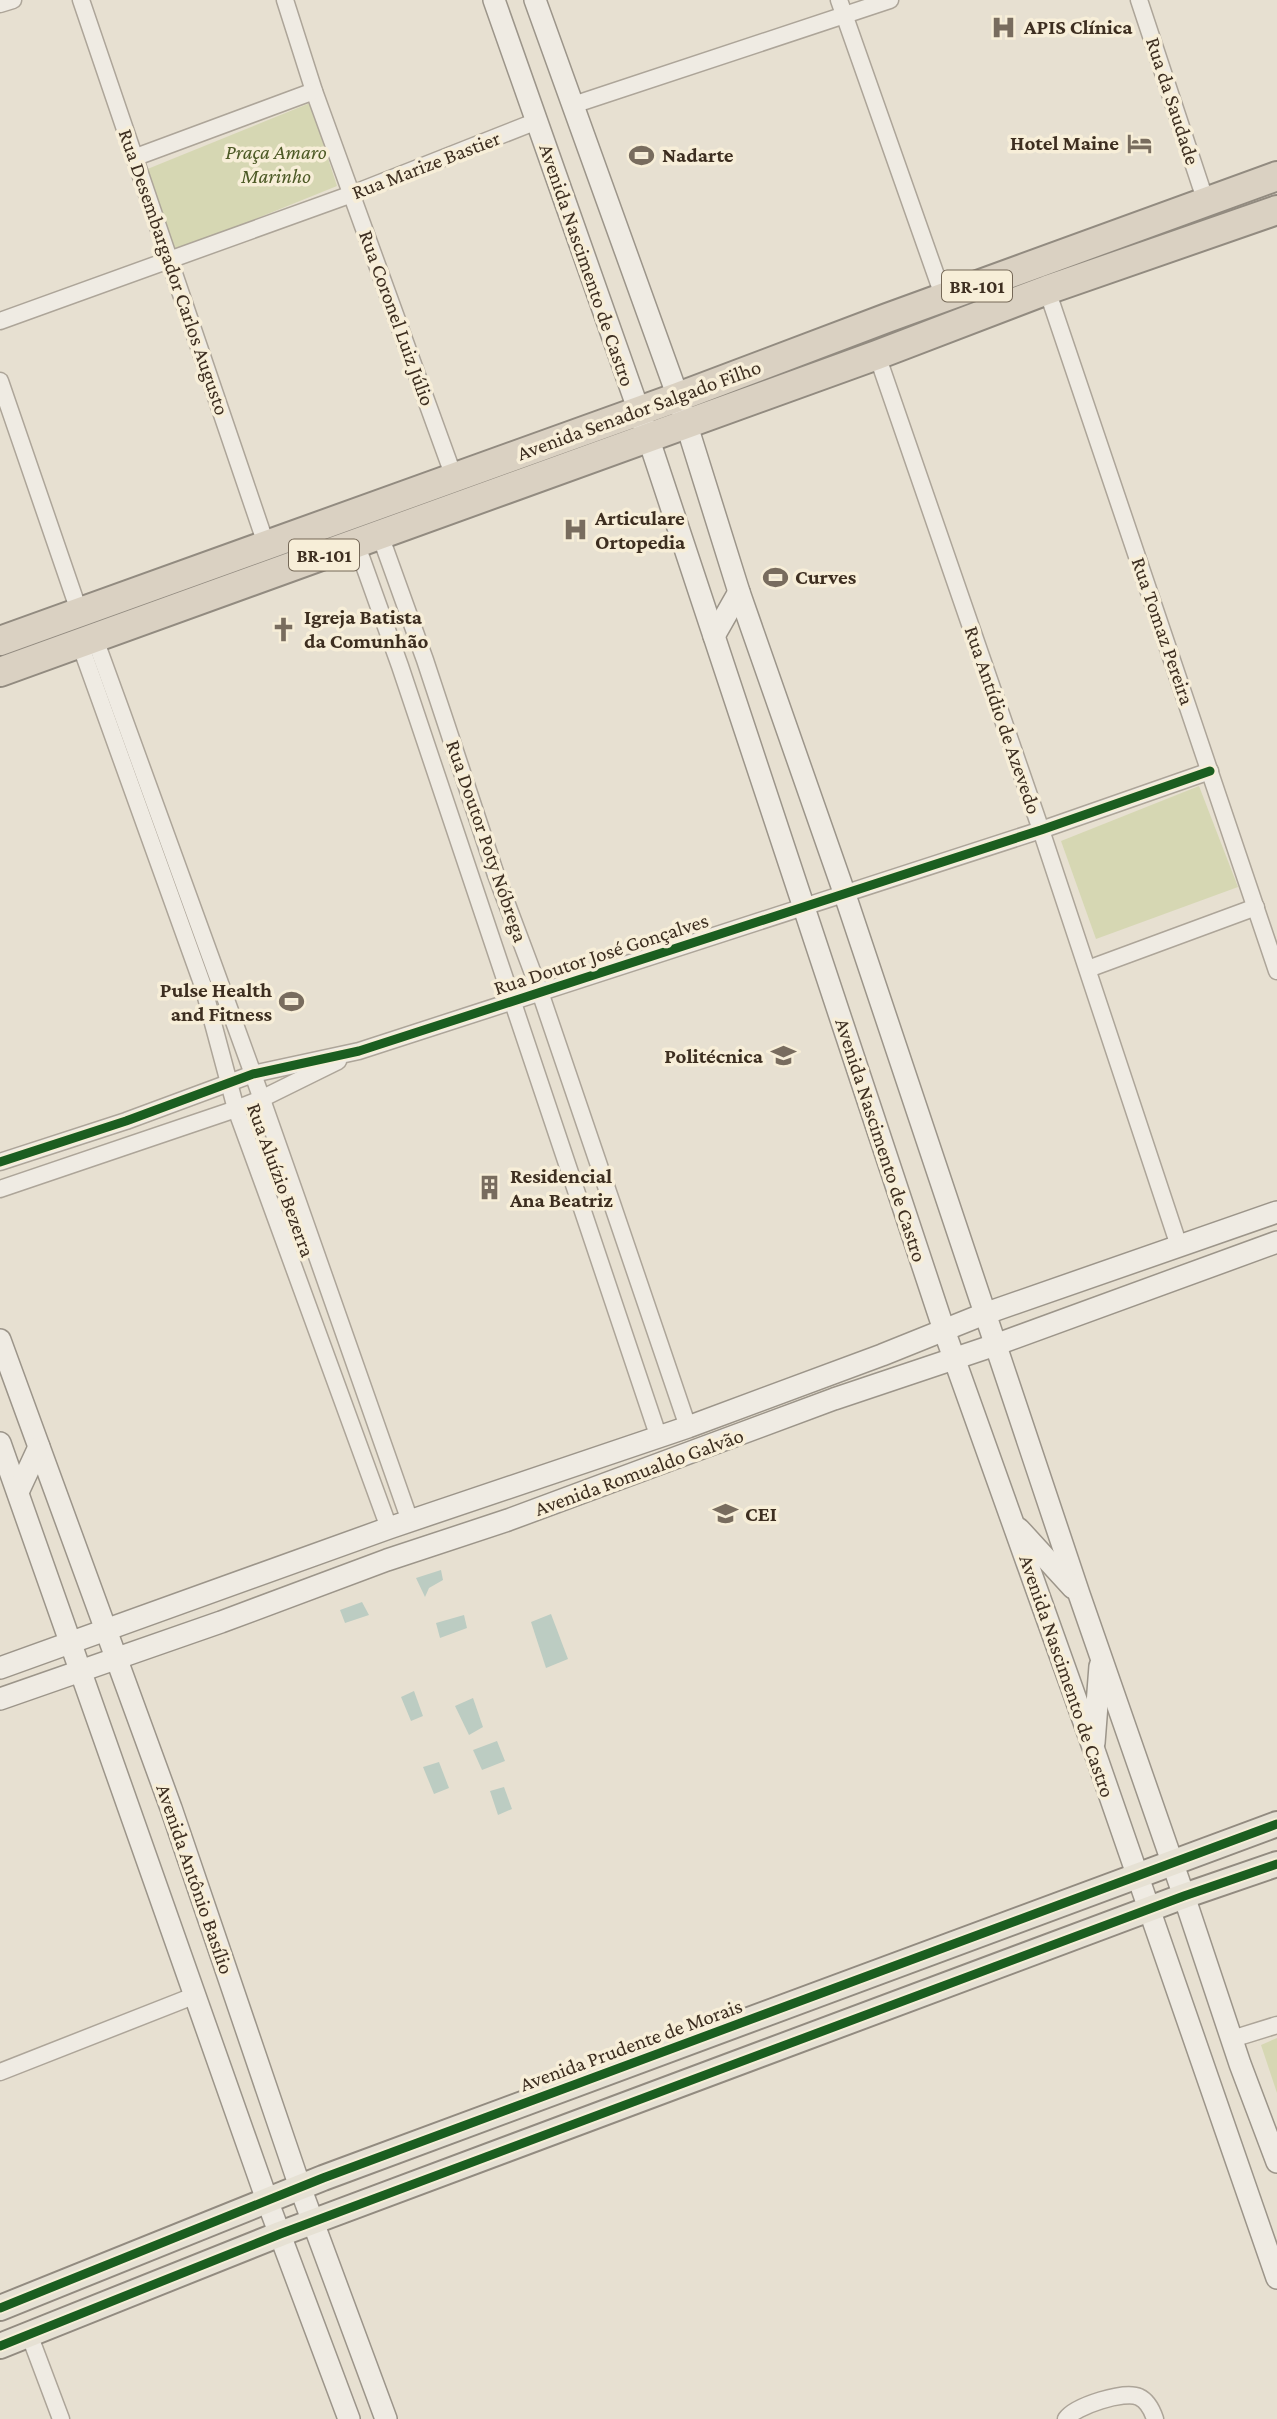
<svg xmlns="http://www.w3.org/2000/svg" width="1277" height="2419" font-family="'Crimson Pro',serif">
  <rect width="100%" height="100%" fill="#e7e0d1"/>
  <g fill="#d6d7b3">
    <path d="M310 103 337 186 174 252 145 170Z"/>
    <path d="M1199 786 1238 887 1096 939 1061 841Z"/>
    <path d="M1277 2038V2093L1261 2045Z"/>
  </g>
  <g fill="#bcccc2">
    <path d="M441 1570 443 1580 429 1588 425 1597 416 1578Z"/>
    <path d="M362 1602 369 1615 345 1623 340 1610Z"/>
    <path d="M551 1614 568 1659 546 1668 531 1622Z"/>
    <path d="M464 1615 467 1628 440 1638 436 1623Z"/>
    <path d="M414 1691 423 1716 411 1721 401 1697Z"/>
    <path d="M473 1698 483 1727 469 1735 455 1706Z"/>
    <path d="M497 1741 505 1761 482 1770 473 1750Z"/>
    <path d="M439 1762 449 1788 434 1794 423 1767Z"/>
    <path d="M504 1787 512 1809 498 1815 490 1791Z"/>
  </g>
  <g fill="none" stroke-linecap="round" stroke-linejoin="round">
    <defs>
      <g id="street">
        <path d="M81 0 266 544"/>
        <path d="M285 0 314 91 454 477"/>
        <path d="M839 0 944 298"/>
        <path d="M1139 0 1206 202"/>
        <path d="M0 4 13 0"/>
        <path d="M573 105 890 0"/>
        <path d="M136 157 314 91"/>
        <path d="M1047 290 1277 971"/>
        <path d="M0 321 352 194 537 121"/>
        <path d="M877 355 1041 830 1179 1246"/>
        <path d="M0 381 80 614"/>
        <path d="M380 535 425 660 496 875 540 992 688 1427"/>
        <path d="M356 543 400 666 658 1435"/>
        <path d="M95 639 253 1074 410 1521"/>
        <path d="M80 644 203 986 236 1109 389 1528"/>
        <path d="M1088 969 1256 907"/>
        <path d="M0 1162 126 1121 253 1074 359 1051 1041 830 1210 771"/>
        <path d="M0 1189 236 1109 261 1099 338 1061"/>
        <path d="M1232 2039 1277 2025"/>
        <path d="M0 2072 196 1995"/>
        <path d="M29 2334 61 2419"/>
        <path d="M1066 2419C1075 2406 1125 2390 1139 2397 1148 2401 1152 2410 1155 2419"/>
      </g>
      <g id="secondary">
        <path d="M494 0 648 437 944 1330 1094 1750 1277 2278"/>
        <path d="M535 0 678 397 739 592 844 892 1079 1594 1184 1896 1240 2064 1277 2162"/>
        <path d="M714 636 739 592"/>
        <path d="M0 1340 171 1808 300 2187 386 2419"/>
        <path d="M0 1443 267 2200 349 2419"/>
        <path d="M18 1492 39 1447"/>
        <path d="M1019 1529 1073 1588"/>
        <path d="M0 1668 389 1528 688 1427 882 1355 984 1314 1277 1212"/>
        <path d="M0 1699 221 1622 387 1560 508 1520 834 1399 995 1345 1277 1242"/>
        <path d="M1094 1743 1100 1666"/>
      </g>
      <g id="primary">
        <path d="M0 2308 323 2178 1277 1824"/>
        <path d="M0 2346 280 2234 1184 1896 1277 1864"/>
      </g>
      <g id="highway">
        <path d="M0 641 678 397 887 318 1277 176"/>
        <path d="M0 672 877 355 1047 290 1277 210"/>
      </g>
    </defs>
    <use href="#street" stroke="#ada599" stroke-width="19"/>
    <use href="#secondary" stroke="#9c958a" stroke-width="24"/>
    <use href="#primary" stroke="#928b80" stroke-width="28"/>
    <use href="#highway" stroke="#928b80" stroke-width="32"/>
    <use href="#street" stroke="#efebe3" stroke-width="16"/>
    <use href="#secondary" stroke="#efebe3" stroke-width="21"/>
    <use href="#primary" stroke="#e6e1d4" stroke-width="24"/>
    <use href="#highway" stroke="#dad1c2" stroke-width="28"/>
    <defs>
      <g id="cycleway">
        <path d="M0 1162 126 1121 253 1074 359 1051 1041 830 1210 771"/>
        <path d="M0 2308 323 2178 1277 1824"/>
        <path d="M0 2346 280 2234 1184 1896 1277 1864"/>
      </g>
    </defs>
    <use href="#cycleway" stroke="#f7eed8" stroke-width="13"/>
    <use href="#cycleway" stroke="#1b5e20" stroke-width="9"/>
  </g>
  <defs>
    <symbol id="hospital-bare" viewBox="-9 -9 18 18"><path d="M-5-5h3v3.5h4V-5h3V5h-3V1.5h-4V5h-3Z" fill="#786c5e" stroke="#f7eed8" stroke-width="2.5" paint-order="stroke"/></symbol>
    <symbol id="hotel-bare" viewBox="-9 -9 18 18"><path d="M-6-4.5h1.5V1H6V5H4.5V3h-9V5H-6ZM-4 0a1.8 1.8 0 1 1 3.6 0ZM.5 0V-2.5h3Q6-2.5 6 0Z" fill="#786c5e" stroke="#f7eed8" stroke-width="2.5" paint-order="stroke"/></symbol>
    <symbol id="stadium-bare" viewBox="-9 -9 18 18"><path d="M0-5a6.5 5 0 1 0 0 10a6.5 5 0 1 0 0-10ZM-3.5-1.8h7v3.6h-7Z" fill="#786c5e" stroke="#f7eed8" stroke-width="2.5" paint-order="stroke"/></symbol>
    <symbol id="church-bare" viewBox="-9 -9 18 18"><path d="M-1.2-6h2.4v3.5h3.3v2.4h-3.3V6h-2.4V-.1h-3.3v-2.4h3.3Z" fill="#786c5e" stroke="#f7eed8" stroke-width="2.5" paint-order="stroke"/></symbol>
    <symbol id="school-bare" viewBox="-9 -9 18 18"><path d="M0-5L7-2L0 1L-7-2ZM-4 1L0 2.5L4 1V4Q0 6-4 4Z" fill="#786c5e" stroke="#f7eed8" stroke-width="2.5" paint-order="stroke"/></symbol>
    <symbol id="building-bare" viewBox="-9 -9 18 18"><path d="M-4-6H4V6H1V3H-1V6H-4ZM-2.5-4.3h1.7v1.8h-1.7ZM.8-4.3h1.7v1.8H.8ZM-2.5-1h1.7V.8h-1.7ZM.8-1h1.7V.8H.8Z" fill="#786c5e" stroke="#f7eed8" stroke-width="2.5" paint-order="stroke"/></symbol>
  </defs>
  <g fill-rule="evenodd">
    <use href="#hospital-bare" x="986" y="10" width="35" height="35"/>
    <use href="#hotel-bare" x="1122" y="126" width="35" height="35"/>
    <use href="#stadium-bare" x="624" y="138" width="35" height="35"/>
    <use href="#hospital-bare" x="558" y="512" width="35" height="35"/>
    <use href="#stadium-bare" x="758" y="560" width="35" height="35"/>
    <use href="#church-bare" x="266" y="612" width="35" height="35"/>
    <use href="#stadium-bare" x="274" y="984" width="35" height="35"/>
    <use href="#school-bare" x="766" y="1038" width="35" height="35"/>
    <use href="#building-bare" x="472" y="1170" width="35" height="35"/>
    <use href="#school-bare" x="708" y="1496" width="35" height="35"/>
  </g>
  <g text-anchor="middle" stroke-width="7" stroke-linejoin="round" paint-order="stroke">
    <g fill="#f7eed8" stroke="#756857" stroke-width="2">
      <rect x="942" y="270.5" width="70" height="31" rx="5"/>
      <rect x="289" y="539.5" width="70" height="31" rx="5"/>
    </g>
    <g font-size="19" font-weight="bold" fill="#3d2e20">
      <text x="977" y="293">BR-101</text>
      <text x="324" y="562">BR-101</text>
    </g>
    <g font-size="21" font-weight="bold" fill="#3d2e20" stroke="#f7eed8" text-anchor="start">
      <text x="1024" y="34">APIS Clínica</text>
      <text x="1119" y="150" text-anchor="end">Hotel Maine</text>
      <text x="662" y="162">Nadarte</text>
      <text x="595" y="525">Articulare<tspan x="595" dy="24">Ortopedia</tspan></text>
      <text x="795" y="584">Curves</text>
      <text x="304" y="624">Igreja Batista<tspan x="304" dy="24">da Comunhão</tspan></text>
      <text x="272" y="997" text-anchor="end">Pulse Health<tspan x="272" dy="24">and Fitness</tspan></text>
      <text x="763" y="1063" text-anchor="end">Politécnica</text>
      <text x="510" y="1183">Residencial<tspan x="510" dy="24">Ana Beatriz</tspan></text>
      <text x="745" y="1521">CEI</text>
    </g>
    <g font-size="21" fill="#3d2e20" stroke="#f7eed8">
      <text transform="translate(1173 101) rotate(72)" y="7">Rua da Saudade</text>
      <text transform="translate(426 165) rotate(-21)" y="7">Rua Marize Bastier</text>
      <text transform="translate(587 265) rotate(71)" y="7">Avenida Nascimento de Castro</text>
      <text transform="translate(174 272) rotate(71)" y="7">Rua Desembargador Carlos Augusto</text>
      <text transform="translate(397 318) rotate(70)" y="7">Rua Coronel Luiz Júlio</text>
      <text transform="translate(639 410) rotate(-20)" y="7">Avenida Senador Salgado Filho</text>
      <text transform="translate(1163 631) rotate(71)" y="7">Rua Tomaz Pereira</text>
      <text transform="translate(1003 720) rotate(71)" y="7">Rua Antídio de Azevedo</text>
      <text transform="translate(487 841) rotate(71)" y="7">Rua Doutor Poty Nóbrega</text>
      <text transform="translate(601 954) rotate(-18)" y="7">Rua Doutor José Gonçalves</text>
      <text transform="translate(881 1140) rotate(72)" y="7">Avenida Nascimento de Castro</text>
      <text transform="translate(281 1180) rotate(70)" y="7">Rua Aluízio Bezerra</text>
      <text transform="translate(639 1472) rotate(-20)" y="7">Avenida Romualdo Galvão</text>
      <text transform="translate(1067 1676) rotate(71)" y="7">Avenida Nascimento de Castro</text>
      <text transform="translate(195 1879) rotate(71)" y="7">Avenida Antônio Basílio</text>
      <text transform="translate(631 2045) rotate(-20)" y="7">Avenida Prudente de Morais</text>
    </g>
    <g font-size="21" font-style="italic" fill="#4d5a26" stroke="#f7eed8">
      <text x="276" y="159">Praça Amaro<tspan x="276" dy="24">Marinho</tspan></text>
    </g>
  </g>
</svg>
